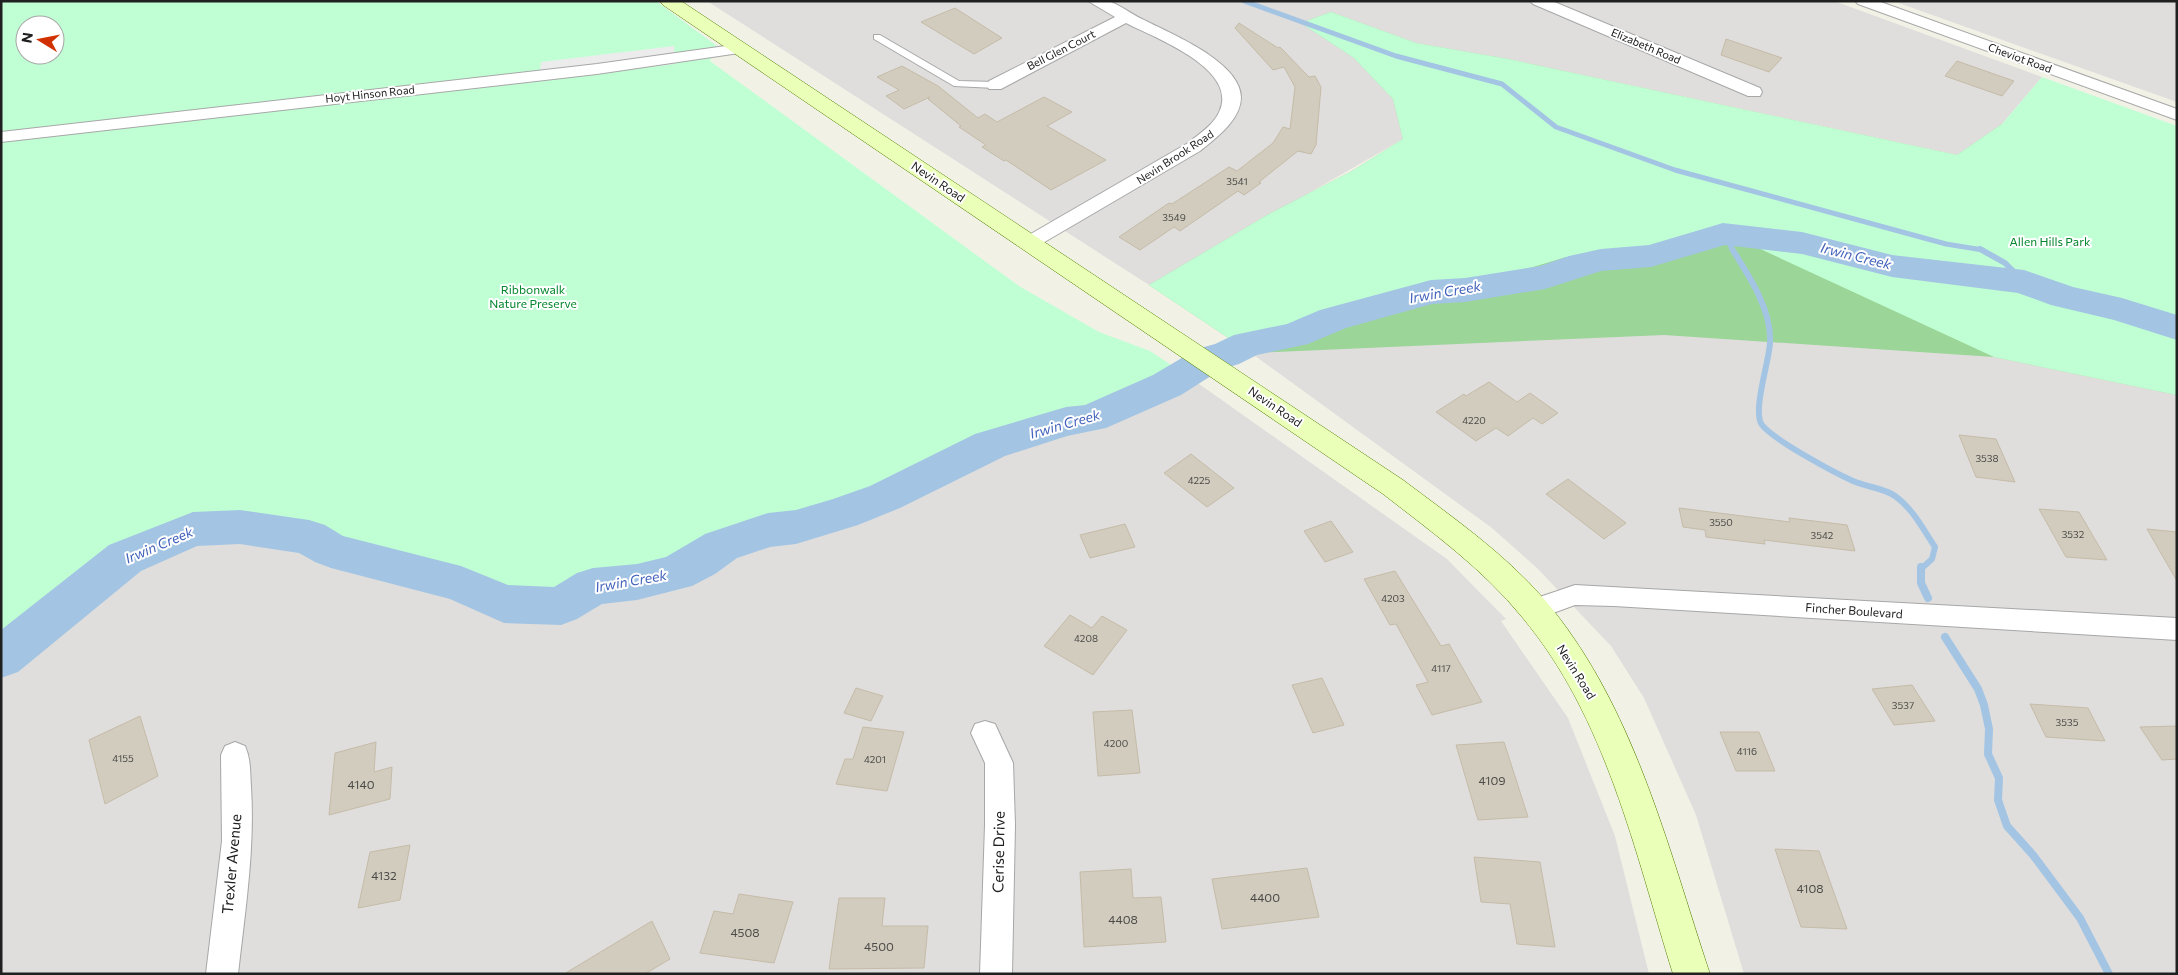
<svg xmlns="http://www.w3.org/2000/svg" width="2178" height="975" font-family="Commissioner,sans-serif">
  <rect width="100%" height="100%" fill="#f2f1e6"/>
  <g fill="#dfdedd">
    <path d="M707 1H1834L2042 77 2002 124 1958 155 1508 59 1416 43 1331 12 1302 23 1354 58 1393 99 1403 139 1149 285Z"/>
    <path d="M1893 1H2177V102Z"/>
    <path d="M1566 257 1994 357 2177 395V974H1744L1696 815 1644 698 1611 646 1538 569 1492 528 1251 353Z"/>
    <path d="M1185 374 1447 559 1506 619 1501 621 1568 718 1615 836 1649 974H1V658L125 558 193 529 240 527 309 537 331 550 461 584 504 604 526 606Z"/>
  </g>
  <path fill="#9bd597" d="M1331 12 1416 43 1508 59 1957 155 2002 124 2177 395 1994 357 1664 335 1251 353 1149 285 1269 214 1352 171 1403 139 1393 99 1354 58 1301 23Z"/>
  <g fill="#c0ffd4" fill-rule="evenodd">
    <path d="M1 1H656L717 46 710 61 1019 286 1099 332 1150 351 1185 374 1167 385 1106 412 1092 418 1066 422 990 445 924 478 914 481 885 497 843 513 796 527 768 530 721 546 699 561 676 573 637 582 593 586 561 606 504 604 461 584 331 550 309 537 240 527 193 529 125 558 1 658ZM25 25H55V55H25Z"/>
    <path d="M1331 12 1416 43 1508 59 1957 155 2002 124 2042 77 2177 126V395L1994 357 1715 228 1612 261 1566 257 1251 353 1149 285 1269 214 1352 171 1403 139 1393 99 1354 58 1301 23Z"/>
  </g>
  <path fill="#ececec" d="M674 46 675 64 539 81 541 62Z"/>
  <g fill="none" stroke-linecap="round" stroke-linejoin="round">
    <g stroke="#a3c5e3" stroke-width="5">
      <path d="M1244 1 1396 56 1502 84 1556 127 1675 170 1946 244 1983 250"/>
      <path d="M1723 234 1733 250"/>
    </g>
    <g stroke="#a3c5e3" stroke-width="6">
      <path d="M1732 249C1749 276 1772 310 1770 343 1769 362 1752 412 1762 425 1774 440 1833 472 1853 481 1866 487 1884 488 1895 496 1913 509 1923 529 1935 547L1932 559 1921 569"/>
      <path d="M1980 249 2005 263 2024 282"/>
    </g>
    <g stroke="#a3c5e3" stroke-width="8">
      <path d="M1921 567V583L1928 598"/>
      <path d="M1945 637 1978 689 1984 705 1989 729 1988 754 1999 778 1998 800 2007 826 2033 855 2080 918 2109 974"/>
    </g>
    <path fill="#a3c5e3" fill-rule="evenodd" d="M1723 223 1802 232 1892 255 2024 270 2073 287 2122 298 2177 315V340L2114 320 2051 305 2018 293 1892 277 1802 254 1725 245 1651 267 1601 271 1545 289 1465 302 1432 304 1346 328 1308 344 1257 355 1239 364 1222 369 1181 395 1106 428 1067 436 1005 456 900 508 858 525 796 544 770 547 737 558 715 574 692 586 637 600 602 604 577 619 561 625 504 623 450 599 331 568 315 562 299 553 240 544 197 546 141 571 18 672 1 678V630L109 545 193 512 240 510 309 520 325 525 343 536 461 566 508 585 554 587 577 573 593 568 637 564 666 557 705 534 768 513 796 510 833 499 870 486 975 434 1066 407 1085 405 1153 375 1197 349 1215 344 1234 335 1287 324 1320 310 1431 280 1465 278 1540 266 1569 256 1601 249 1649 245Z"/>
  </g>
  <g fill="#d2ccbf" stroke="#c5bba7">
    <path d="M955 8 1002 38 974 54 921 22Z"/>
    <path d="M1239 23 1278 48 1280 47 1309 77 1315 76 1321 87 1316 145 1311 154 1298 151 1259 182 1261 183 1244 195 1238 191 1180 231 1174 227 1140 250 1119 237 1169 203 1172 204 1229 167 1237 171 1273 143 1283 127 1290 129 1295 87 1284 67 1273 70 1235 28Z"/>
    <path d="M1726 39 1782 58 1769 72 1721 55Z"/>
    <path d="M1957 61 2014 81 2002 96 1945 76Z"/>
    <path d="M902 66 938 86 978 118 985 114 997 122 1044 97 1072 112 1047 126 1106 160 1051 190 1006 160 1004 161 982 147 986 145 959 127 961 126 928 99 930 97 904 109 886 96 899 90 877 77Z"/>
    <path d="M1489 382 1517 402 1530 393 1558 413 1542 424 1533 418 1508 436 1496 428 1476 441 1436 412 1464 394 1466 396Z"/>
    <path d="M1959 435 1996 439 2015 482 1976 477Z"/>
    <path d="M1191 454 1234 488 1207 507 1164 473Z"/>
    <path d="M1568 479 1626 523 1604 539 1546 494Z"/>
    <path d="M1679 508 1790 522 1789 518 1847 525 1855 551 1764 540 1765 544 1706 537 1705 530 1683 527Z"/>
    <path d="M2039 509 2079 512 2107 560 2066 557Z"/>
    <path d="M1331 521 1353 552 1325 562 1304 531Z"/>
    <path d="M1125 524 1135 547 1090 558 1080 535Z"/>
    <path d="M2147 529 2177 532V581Z"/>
    <path d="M1395 571 1441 646 1449 644 1482 702 1432 715 1416 685 1428 682 1396 624 1390 625 1364 579Z"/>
    <path d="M1070 615 1092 628 1102 616 1127 630 1093 675 1044 646Z"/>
    <path d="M1322 678 1344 725 1313 733 1292 685Z"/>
    <path d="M1912 685 1935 721 1894 725 1872 689Z"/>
    <path d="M856 688 883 696 871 721 844 713Z"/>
    <path d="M2030 704 2088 708 2105 741 2046 737Z"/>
    <path d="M1132 710 1140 773 1098 776 1093 712Z"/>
    <path d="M140 716 158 776 105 804 89 740Z"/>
    <path d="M2177 726V759L2162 760 2140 727Z"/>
    <path d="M863 727 904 732 887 791 836 784 845 759H853Z"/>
    <path d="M1720 732H1759L1775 771H1736Z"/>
    <path d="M376 742 374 772 392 767 390 799 329 815 335 753Z"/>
    <path d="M1504 742 1528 817 1478 820 1456 745Z"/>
    <path d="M410 845 400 900 358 908 370 852Z"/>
    <path d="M1775 849 1819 851 1847 929 1801 927Z"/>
    <path d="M1474 857 1540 862 1555 947 1517 944 1510 904 1481 902Z"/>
    <path d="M1307 868 1319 917 1222 929 1212 879Z"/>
    <path d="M1131 869 1133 898 1161 897 1166 942 1084 947 1080 872Z"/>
    <path d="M739 894 793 902 774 963 700 953 714 911 733 914Z"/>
    <path d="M839 898H885L882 926H928L924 968 829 969Z"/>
    <path d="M652 921 670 959 645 974H564Z"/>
  </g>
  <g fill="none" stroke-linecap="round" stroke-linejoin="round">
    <defs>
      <path id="lane" d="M874 35H880L959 81 995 82 999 85 995 88 954 86 874 39Z"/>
      <g id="street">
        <path d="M1088 1C1094 1 1102 0 1108 1 1119 4 1131 14 1142 19 1169 33 1240 61 1241 97 1241 120 1216 138 1200 151L1036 247 1029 249 1022 247 1019 243 1022 239 1188 143C1199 134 1215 124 1220 110 1237 68 1155 38 1126 23L1001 89H989L987 85 989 81 1115 17Z"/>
        <path d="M1530 1H1552L1760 88 1762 92 1760 96H1748L1533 4Z"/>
        <path d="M1855 1H1878L2177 109V120L1858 4Z"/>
        <path d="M740 44 746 46 748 49 746 52 597 74 1 142V132L597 64Z"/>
        <path d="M1575 585 2177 618V640L1614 606 1575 605 1534 620 1525 616 1521 609 1525 602Z"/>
        <path d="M985 721 995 724 1013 763 1015 825 1012 974H980L985 825V763L971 733 975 724Z"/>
        <path d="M235 742 245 746C251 759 250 773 251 787 255 849 245 912 238 974H206L222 841 221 755 225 746Z"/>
      </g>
      <path id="secondary" d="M660 1H681L1403 480C1452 517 1503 552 1544 599 1634 705 1667 845 1710 974H1673C1635 852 1606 717 1522 617 1483 569 1432 532 1383 494L663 5Z"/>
    </defs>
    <use href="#lane" stroke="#a7a7a7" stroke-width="2"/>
    <use href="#street" stroke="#a7a7a7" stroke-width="2"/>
    <use href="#secondary" stroke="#537f00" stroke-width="1"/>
    <use href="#lane" fill="#fff" fill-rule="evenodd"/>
    <use href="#street" fill="#fff" fill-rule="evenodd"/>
    <use href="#secondary" fill="#eaffb7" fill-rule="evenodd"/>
  </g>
  <g text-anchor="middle" stroke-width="4" stroke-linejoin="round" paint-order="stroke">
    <g font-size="10" fill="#4c4b48">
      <text x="1237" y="185">3541</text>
      <text x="1174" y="221">3549</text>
      <text x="1474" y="424">4220</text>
      <text x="1987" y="462">3538</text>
      <text x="1199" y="484">4225</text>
      <text x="1721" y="526">3550</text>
      <text x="2073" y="538">3532</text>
      <text x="1822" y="539">3542</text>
      <text x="1393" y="602">4203</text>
      <text x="1086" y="642">4208</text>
      <text x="1441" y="672">4117</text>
      <text x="1903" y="709">3537</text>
      <text x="2067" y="726">3535</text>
      <text x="1116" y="747">4200</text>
      <text x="1747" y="755">4116</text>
      <text x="123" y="762">4155</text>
      <text x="875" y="763">4201</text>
    </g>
    <g font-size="11" fill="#202020" stroke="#fff">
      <text transform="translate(1646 46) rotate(23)" y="4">Elizabeth Road</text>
      <text transform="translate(1061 50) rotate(-27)" y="4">Bell Glen Court</text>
      <text transform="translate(2020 58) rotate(20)" y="4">Cheviot Road</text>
      <text transform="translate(370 94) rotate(-6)" y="4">Hoyt Hinson Road</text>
      <text transform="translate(1175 157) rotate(-33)" y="4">Nevin Brook Road</text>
    </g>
    <g font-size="12" fill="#202020" stroke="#fff">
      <text transform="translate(938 182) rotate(34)" y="4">Nevin Road</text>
      <text transform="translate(1275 407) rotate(34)" y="4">Nevin Road</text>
      <text transform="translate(1854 611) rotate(4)" y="4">Fincher Boulevard</text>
      <text transform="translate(1576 672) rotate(58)" y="4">Nevin Road</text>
    </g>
    <g font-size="12" fill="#02862c" stroke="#fff">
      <text x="2050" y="246">Allen Hills Park</text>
      <text x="533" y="294">Ribbonwalk<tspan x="533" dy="14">Nature Preserve</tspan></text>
    </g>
    <g font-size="12" fill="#4c4b48">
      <text x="1492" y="785">4109</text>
      <text x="361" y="789">4140</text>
      <text x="384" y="880">4132</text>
      <text x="1810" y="893">4108</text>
      <text x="1265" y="902">4400</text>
      <text x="1123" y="924">4408</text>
      <text x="745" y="937">4508</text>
      <text x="879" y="951">4500</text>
    </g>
    <g font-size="14" font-style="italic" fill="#4262bb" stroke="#fff">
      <text transform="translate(1856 256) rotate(14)" y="5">Irwin Creek</text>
      <text transform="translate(1445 292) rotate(-10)" y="5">Irwin Creek</text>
      <text transform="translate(1065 424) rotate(-16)" y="5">Irwin Creek</text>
      <text transform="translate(159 545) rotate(-23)" y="5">Irwin Creek</text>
      <text transform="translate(631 581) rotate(-10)" y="5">Irwin Creek</text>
    </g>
    <g font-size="15" fill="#202020" stroke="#fff">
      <text transform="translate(999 852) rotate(-89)" y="5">Cerise Drive</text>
      <text transform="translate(232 864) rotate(-85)" y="5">Trexler Avenue</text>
    </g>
  </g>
  <rect width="2178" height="975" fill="none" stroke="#202020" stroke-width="5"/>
  <g transform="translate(40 40) rotate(280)"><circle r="24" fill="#ffffff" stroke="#a6a6a6"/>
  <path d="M0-4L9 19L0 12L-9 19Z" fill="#d13100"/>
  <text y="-8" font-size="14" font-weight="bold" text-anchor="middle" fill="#202020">N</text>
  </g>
</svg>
